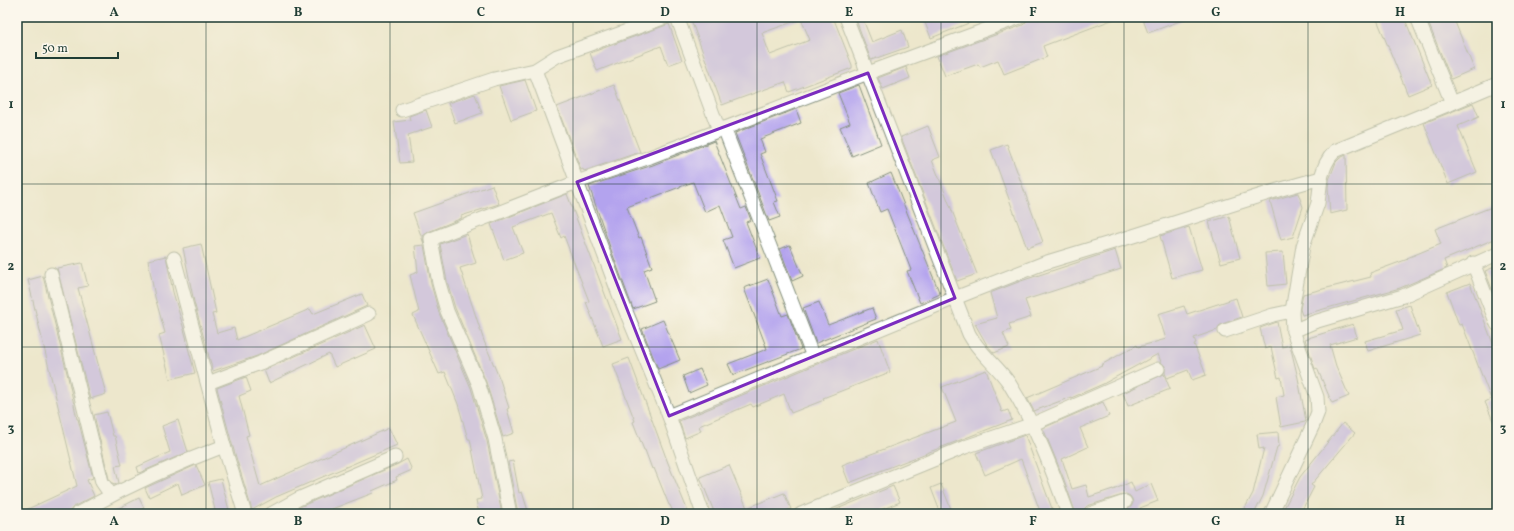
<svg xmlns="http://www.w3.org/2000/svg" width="1514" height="531" font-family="Vollkorn,serif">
  <rect width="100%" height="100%" fill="#fbf7ec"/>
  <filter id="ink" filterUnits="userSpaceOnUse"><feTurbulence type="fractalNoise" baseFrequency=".025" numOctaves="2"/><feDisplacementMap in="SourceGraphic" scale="8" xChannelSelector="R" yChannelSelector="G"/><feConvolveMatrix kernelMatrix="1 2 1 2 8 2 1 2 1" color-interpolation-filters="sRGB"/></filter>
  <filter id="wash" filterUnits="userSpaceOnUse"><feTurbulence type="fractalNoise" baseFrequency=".012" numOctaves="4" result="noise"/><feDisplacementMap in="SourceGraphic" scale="16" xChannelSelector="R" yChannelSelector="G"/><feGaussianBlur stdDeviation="0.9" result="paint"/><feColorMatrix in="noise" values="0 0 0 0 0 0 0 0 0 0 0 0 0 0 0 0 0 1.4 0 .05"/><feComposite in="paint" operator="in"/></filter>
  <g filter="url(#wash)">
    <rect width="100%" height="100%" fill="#ede7cc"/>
    <g id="blocks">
      <g fill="#b3a3ee" fill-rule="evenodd">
        <path d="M690 17H833L852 65V68L789 92 785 82 722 105ZM801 19 810 40 770 55 762 33Z"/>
        <path d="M855 17H862L872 42 902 30 908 47 871 60Z"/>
        <path d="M933 17H984L931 38 924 20Z"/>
        <path d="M1031 17 1117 18 1043 46 1047 57 1004 74 998 60 980 67 978 64 945 76 937 56 1023 25 1026 22 1028 18Z"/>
        <path d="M1142 17H1188V18L1148 33Z"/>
        <path d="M1376 17H1404L1432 85 1408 95Z"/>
        <path d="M1426 17H1453L1474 69 1451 79Z"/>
        <path d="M669 24 682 60 668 65 661 46 597 71 590 53Z"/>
        <path d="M906 67 910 78 883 89 878 78Z"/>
        <path d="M525 80 536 111 511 120 499 86Z"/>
        <path d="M614 85 640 152 584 171 583 169 581 170 557 107Z"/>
        <path d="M859 85 881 144 852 156 840 127 850 123 838 93Z"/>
        <path d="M475 94 482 113 455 123 448 103Z"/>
        <path d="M1473 103 1479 117 1458 126 1477 172 1448 184 1424 123Z"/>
        <path d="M796 109 801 123 760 139 765 152 760 154 778 201 774 202 780 217 769 221 735 133Z"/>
        <path d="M426 110 432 127 408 135 412 162 400 163 394 122 410 120 409 116Z"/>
        <path d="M928 126 940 157 932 160 977 274 957 281 901 137Z"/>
        <path d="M714 141 741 209 746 207 751 220 746 222 760 258 734 268 723 240 732 237 720 205 705 212 693 182 627 207 639 238 641 237 652 267 644 270 655 301 633 309 610 247 589 186 653 165Z"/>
        <path d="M1007 144 1043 242 1027 248 991 150Z"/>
        <path d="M1346 155 1347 210 1330 214 1328 187 1329 180 1336 162 1340 158Z"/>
        <path d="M891 173 940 294 920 303 907 271 911 270 887 209 880 212 869 183Z"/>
        <path d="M492 185 499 204 461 216 462 218 428 232 423 236 424 244 413 213Z"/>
        <path d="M1298 193 1303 207 1293 237 1281 240 1270 201Z"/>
        <path d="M567 194 622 339 603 346 586 302 589 301 575 265 564 236 561 238 551 213 513 227 523 253 504 260 491 224Z"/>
        <path d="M1497 205V238L1444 260 1447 268 1400 288 1302 315 1300 309 1303 294 1371 277 1370 273 1408 259 1407 258 1441 244 1435 229Z"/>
        <path d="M1229 216 1240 258 1221 263 1209 222Z"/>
        <path d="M1189 227 1202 270 1172 278 1160 236Z"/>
        <path d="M467 234 476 263 460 268 484 341 500 380 509 408 507 409 514 433 503 437 486 382 455 308 447 281 440 244Z"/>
        <path d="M201 244 216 313 212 314 217 333 234 328 237 340 310 309 313 314 362 294 367 306 257 356 213 371 194 302 183 248Z"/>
        <path d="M424 245 431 284 439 313 471 388 487 441 502 514H479L476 500 482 499 470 439H468L458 404 445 372 439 374 413 315 419 312 410 275 418 272 415 246Z"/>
        <path d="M790 245 803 276 792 281 780 249Z"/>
        <path d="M1115 250 1121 269 1025 300 1031 317 1009 324 1011 330 1003 333 1009 347 994 353 987 345 975 324 997 318 990 293 1021 281Z"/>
        <path d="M1283 252 1286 284 1268 286 1265 253Z"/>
        <path d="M166 256 173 292 187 340H186L195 373 170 379 159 335 165 333 155 297 148 260Z"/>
        <path d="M82 263 88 286 78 288 106 394 90 399 57 268Z"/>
        <path d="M1497 266V302L1485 271Z"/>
        <path d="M43 276 68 377 77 419H78L93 478 87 480 94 496 73 507 70 511 64 514H17L77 486 28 280Z"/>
        <path d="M768 279 782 316 788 314 801 349 733 375 728 364 767 349 744 288Z"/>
        <path d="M1470 283 1497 354V430L1485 402 1491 399 1462 324 1459 325 1447 292Z"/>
        <path d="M1236 298 1242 317 1222 324 1219 326 1217 330 1194 338 1196 343 1194 344 1206 375 1192 380 1188 370 1167 378 1165 373V366L1161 362 1158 354 1103 384 1071 398V397L1034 411 1027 398 1102 366 1101 365 1137 345 1138 347 1166 339 1158 314 1184 306 1187 314Z"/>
        <path d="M819 302 828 325 872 308 876 319 816 343 803 308Z"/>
        <path d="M1410 305 1420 335 1368 351 1365 341 1403 330 1396 309Z"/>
        <path d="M663 320 680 360 658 369 642 329Z"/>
        <path d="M1277 322 1282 347 1290 345 1298 378 1306 421 1305 422 1281 427 1276 397 1284 395 1281 377 1278 378 1271 347 1265 349 1260 328Z"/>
        <path d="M1353 324 1357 337 1330 345 1336 366 1349 396 1332 403 1317 368 1315 369 1305 339Z"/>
        <path d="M365 325 376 349 335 367 329 354 269 383 264 370Z"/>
        <path d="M878 339 890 372 823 398 824 400 791 413 784 394 753 407 751 404 699 426 701 431 685 438 679 421Z"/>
        <path d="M629 358 668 463 689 514H674L670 505H669L654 468 652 469 645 450H644L633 422 635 421 613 364Z"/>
        <path d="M700 369 707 385 689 393 683 376Z"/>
        <path d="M986 370 1002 412 1008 410 1012 420 849 483 842 465 956 422 942 387Z"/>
        <path d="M1164 374 1170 389 1128 406 1123 393Z"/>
        <path d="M246 377 251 391 239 396 249 435 246 436 260 486 389 428 397 445 276 497 252 510 232 444 217 388Z"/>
        <path d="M1103 402 1109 416 1080 428 1088 447 1062 459 1072 489 1086 485 1089 497 1113 489V490L1131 482 1135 492 1151 484 1158 501 1140 508 1143 514H1115L1131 507 1133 503 1132 499 1130 496 1126 494 1087 506 1084 509 1082 514H1076L1063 477 1043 428Z"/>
        <path d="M107 412 113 436H115L122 465 115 466 119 483 114 485 109 479 94 415Z"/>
        <path d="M178 420 188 452 139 473 137 467 170 452 162 426Z"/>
        <path d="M1343 423 1355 433 1311 485 1314 487 1300 514H1281L1300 477Z"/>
        <path d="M1278 432 1279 446 1277 447 1263 496 1254 514H1252L1244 510 1253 493 1264 448 1259 449 1257 434Z"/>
        <path d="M1025 435 1040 476 1054 514H1041L1021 459 985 475 976 453Z"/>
        <path d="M407 459 412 470 396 477 397 480 372 491 373 493 319 514H287L302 506 398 464Z"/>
        <path d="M513 461 519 493 522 492 529 514H518L508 462Z"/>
        <path d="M196 465 205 485 182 495 178 483 149 497 145 488Z"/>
        <path d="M729 465 747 508 784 493 791 509 777 514H715L700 477Z"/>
        <path d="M221 479 230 514H216L208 482Z"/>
        <path d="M941 484 953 514H941L931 488Z"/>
        <path d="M893 486 900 502 871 514H825Z"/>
        <path d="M139 498 144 508 132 514H107Z"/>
      </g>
    </g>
  </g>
  <g filter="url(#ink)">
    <use href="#blocks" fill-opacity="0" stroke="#869280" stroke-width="1"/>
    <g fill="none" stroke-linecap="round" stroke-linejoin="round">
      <defs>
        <g id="minor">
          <path d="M677 17 719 130"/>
          <path d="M846 17 969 334C979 353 997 365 1009 383 1035 424 1052 469 1068 514"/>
          <path d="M535 70 620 297 669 416 703 514"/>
          <path d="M1452 103 1497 84"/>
          <path d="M402 110 494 79 535 70 557 56 666 17"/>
          <path d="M724 128 813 357"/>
          <path d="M1321 178C1324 167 1327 159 1335 151L1452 103 1417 17"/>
          <path d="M174 258 224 446 245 514"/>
          <path d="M1473 263 1497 324"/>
          <path d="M51 274 102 482 111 495"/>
          <path d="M1225 331 1273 315 1292 311"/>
          <path d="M1293 331 1314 322 1403 296 1497 254"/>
          <path d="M208 383 260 363 369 314"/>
          <path d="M669 416 955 298 1044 263 1133 236 1278 190 1321 178 1318 203 1303 246 1292 311 1293 331 1317 397 1318 412 1313 425 1271 514"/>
          <path d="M77 514C125 487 173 465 224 446"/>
          <path d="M271 514 298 499 395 457"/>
          <path d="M510 514 495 439 479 385 447 311 439 283 431 239 577 182 650 157 868 73 1020 17"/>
          <path d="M801 514 965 447 1033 424 1158 369"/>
          <path d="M1090 514 1125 502"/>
        </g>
      </defs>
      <use href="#minor" stroke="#869280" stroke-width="15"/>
      <use href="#minor" stroke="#fff" stroke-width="13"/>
    </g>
  </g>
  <path d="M0 0H1514V531H0ZM868 73 955 298 669 416 577 182Z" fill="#ede7cc" fill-opacity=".55" fill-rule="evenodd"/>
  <path fill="none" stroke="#7b2cbf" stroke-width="3" stroke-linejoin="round" d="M868 73 955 298 669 416 577 182Z"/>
  <path fill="none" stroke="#1f3d34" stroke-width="1" stroke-opacity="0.55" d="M206 17V514M390 17V514M573 17V514M757 17V514M941 17V514M1124 17V514M1308 17V514M17 184H1497M17 347H1497"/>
  <rect width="1514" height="531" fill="none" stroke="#fbf7ec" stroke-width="44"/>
  <path d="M36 52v6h82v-6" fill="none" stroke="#1f3d34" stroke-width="2"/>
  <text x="42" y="52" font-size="12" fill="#1f3d34" stroke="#fbf7ec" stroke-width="3" paint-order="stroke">50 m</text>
  <rect x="22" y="22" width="1470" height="487" fill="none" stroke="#1f3d34" stroke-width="1.5"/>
  <g font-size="13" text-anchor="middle" font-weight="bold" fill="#1f3d34">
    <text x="114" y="16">A</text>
    <text x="298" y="16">B</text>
    <text x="481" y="16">C</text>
    <text x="665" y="16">D</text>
    <text x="849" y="16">E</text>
    <text x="1033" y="16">F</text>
    <text x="1216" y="16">G</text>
    <text x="1400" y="16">H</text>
    <text x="11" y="108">1</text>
    <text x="1503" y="108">1</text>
    <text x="11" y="270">2</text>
    <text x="1503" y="270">2</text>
    <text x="11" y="432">3</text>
    <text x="1503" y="432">3</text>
    <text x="114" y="525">A</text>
    <text x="298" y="525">B</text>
    <text x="481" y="525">C</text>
    <text x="665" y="525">D</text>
    <text x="849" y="525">E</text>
    <text x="1033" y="525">F</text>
    <text x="1216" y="525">G</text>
    <text x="1400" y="525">H</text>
  </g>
</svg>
